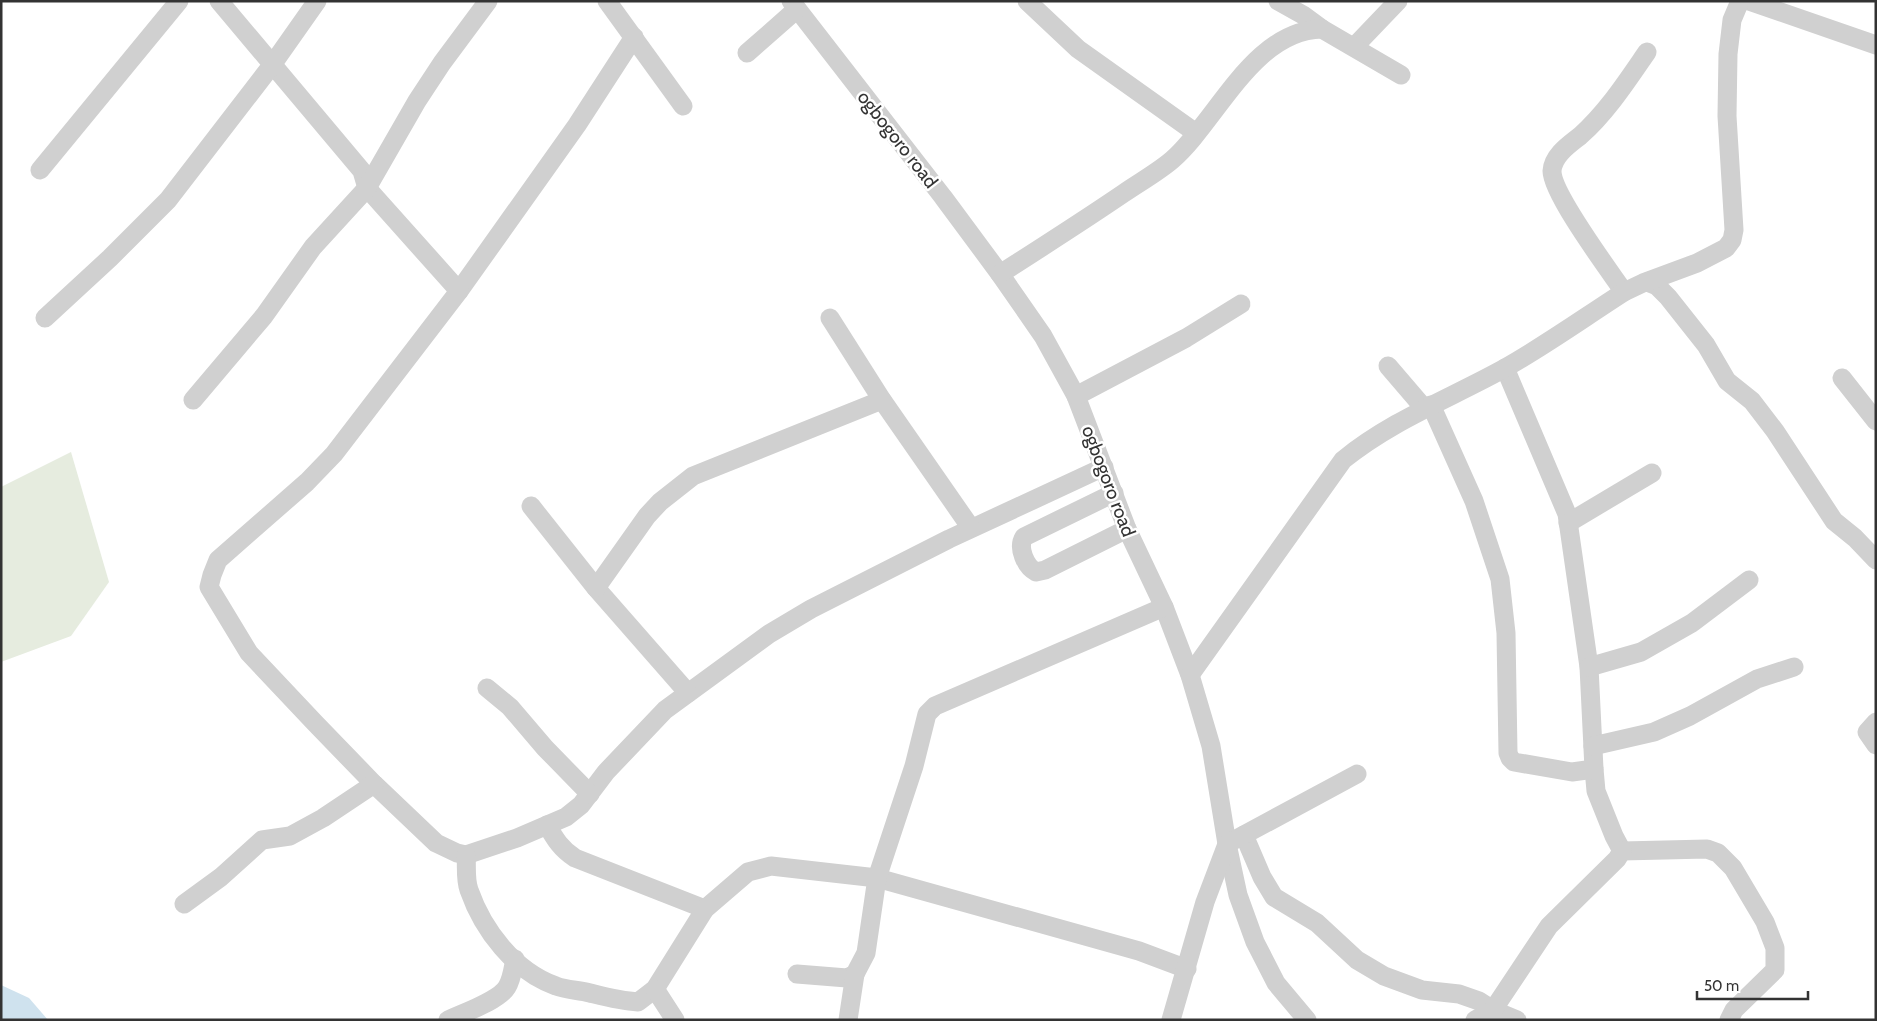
<svg xmlns="http://www.w3.org/2000/svg" width="1877" height="1021" font-family="Cabin,sans-serif">
  <rect width="100%" height="100%" fill="#fff"/>
  <path fill="#e6ecdf" d="M71 452 109 582 71 636 1 662V487Z"/>
  <path fill="#cfe2ee" d="M1 985 29 998 48 1020H1Z"/>
  <g fill="none" stroke-linecap="round" stroke-linejoin="round">
    <g stroke="#d0d0d0" stroke-width="19">
      <path d="M219 1 362 171 367 188 459 291 577 125 634 37"/>
      <path d="M607 1 683 106"/>
      <path d="M791 1 943 197 1000 274 1043 336 1076 396 1127 529 1164 607 1190 675 1211 746 1227 844 1238 895 1255 942 1276 983 1307 1020"/>
      <path d="M1027 1 1078 49 1196 133"/>
      <path d="M1278 1 1303 15 1322 29"/>
      <path d="M1749 1 1876 45"/>
      <path d="M1354 47 1398 1"/>
      <path d="M747 53 797 9"/>
      <path d="M40 170 179 1"/>
      <path d="M1000 274C1042 247 1083 221 1124 193 1140 182 1158 172 1172 160 1217 121 1253 30 1322 29L1401 75"/>
      <path d="M1647 282 1657 286 1668 297 1706 345 1727 381 1752 401 1775 431 1834 521 1855 538 1876 560"/>
      <path d="M459 291 334 454 307 482 218 560 212 575 209 587 249 653 315 723 374 784 436 843 457 853 466 855 517 838 566 817 581 805 606 772 665 710 769 634 811 609 949 539 1104 467"/>
      <path d="M1624 292C1609 270 1552 194 1552 171 1553 155 1570 144 1580 136 1607 112 1627 81 1647 52"/>
      <path d="M45 318 110 258 168 200 272 65 317 1"/>
      <path d="M830 318 882 400 971 528"/>
      <path d="M1388 366 1424 408"/>
      <path d="M1505 368 1567 514 1589 667 1594 769 1596 791 1614 836 1622 851"/>
      <path d="M1842 378 1876 421"/>
      <path d="M1076 396 1186 338 1241 304"/>
      <path d="M193 400 264 316 313 247 367 188 417 101 442 63 488 1"/>
      <path d="M1431 405 1474 501 1500 579 1506 633 1508 753 1510 758 1514 762 1572 772 1594 769"/>
      <path d="M1114 493 1024 537C1017 548 1026 567 1036 572L1045 570 1127 529"/>
      <path d="M531 506 596 588 688 693"/>
      <path d="M1568 523 1652 473"/>
      <path d="M596 588 647 516 660 502 693 476 882 400"/>
      <path d="M1589 667 1641 652 1692 623 1749 580"/>
      <path d="M1190 675 1343 460C1392 420 1451 398 1505 368 1546 345 1585 317 1624 292L1643 283 1697 263 1726 248 1732 240 1734 230 1727 116 1728 54 1732 20 1740 1"/>
      <path d="M487 688 510 707 545 748 590 794"/>
      <path d="M1876 722 1867 732 1876 745"/>
      <path d="M1593 746 1654 732 1690 716 1757 679 1794 667"/>
      <path d="M547 825C555 839 561 849 575 858L705 909"/>
      <path d="M1244 835 1262 877 1274 897 1317 923 1357 960 1384 976 1422 990 1459 994 1479 1001 1493 1010 1517 1020"/>
      <path d="M1622 851 1707 849 1718 853 1733 868 1765 922 1775 948V970L1734 1010 1729 1020"/>
      <path d="M466 855C467 866 465 879 469 890 483 930 514 971 556 986 566 990 579 990 590 993 606 997 621 1001 638 1002L655 989 705 909 748 872 771 866 877 878 1139 951 1187 969"/>
      <path d="M184 904 221 877 262 840 290 836 323 818 374 784"/>
      <path d="M797 974 847 978 855 974 866 953 877 878 914 766 927 714 935 706 1164 607"/>
      <path d="M655 989 675 1020"/>
      <path d="M448 1020C463 1013 499 1001 507 987 512 979 513 968 515 959"/>
      <path d="M848 1020 855 974"/>
      <path d="M1171 1020 1205 902 1227 844 1357 774"/>
      <path d="M1475 1020 1493 1010 1549 926 1617 859 1622 851"/>
    </g>
  </g>
  <g text-anchor="middle" stroke-width="5" stroke-linejoin="round" paint-order="stroke">
    <g font-size="19" fill="#333" stroke="#fff">
      <text transform="translate(898 139) rotate(52)" y="7">ogbogoro road</text>
      <text transform="translate(1109 481) rotate(69)" y="7">ogbogoro road</text>
    </g>
  </g>
  <rect width="1877" height="1021" fill="none" stroke="#333333" stroke-width="5"/>
  <path d="M1697 991v8h111v-8" fill="none" stroke="#333333" stroke-width="2.5"/>
  <text x="1704" y="991" font-size="15" fill="#333333" stroke="#ffffff" stroke-width="4" paint-order="stroke">50 m</text>
</svg>
